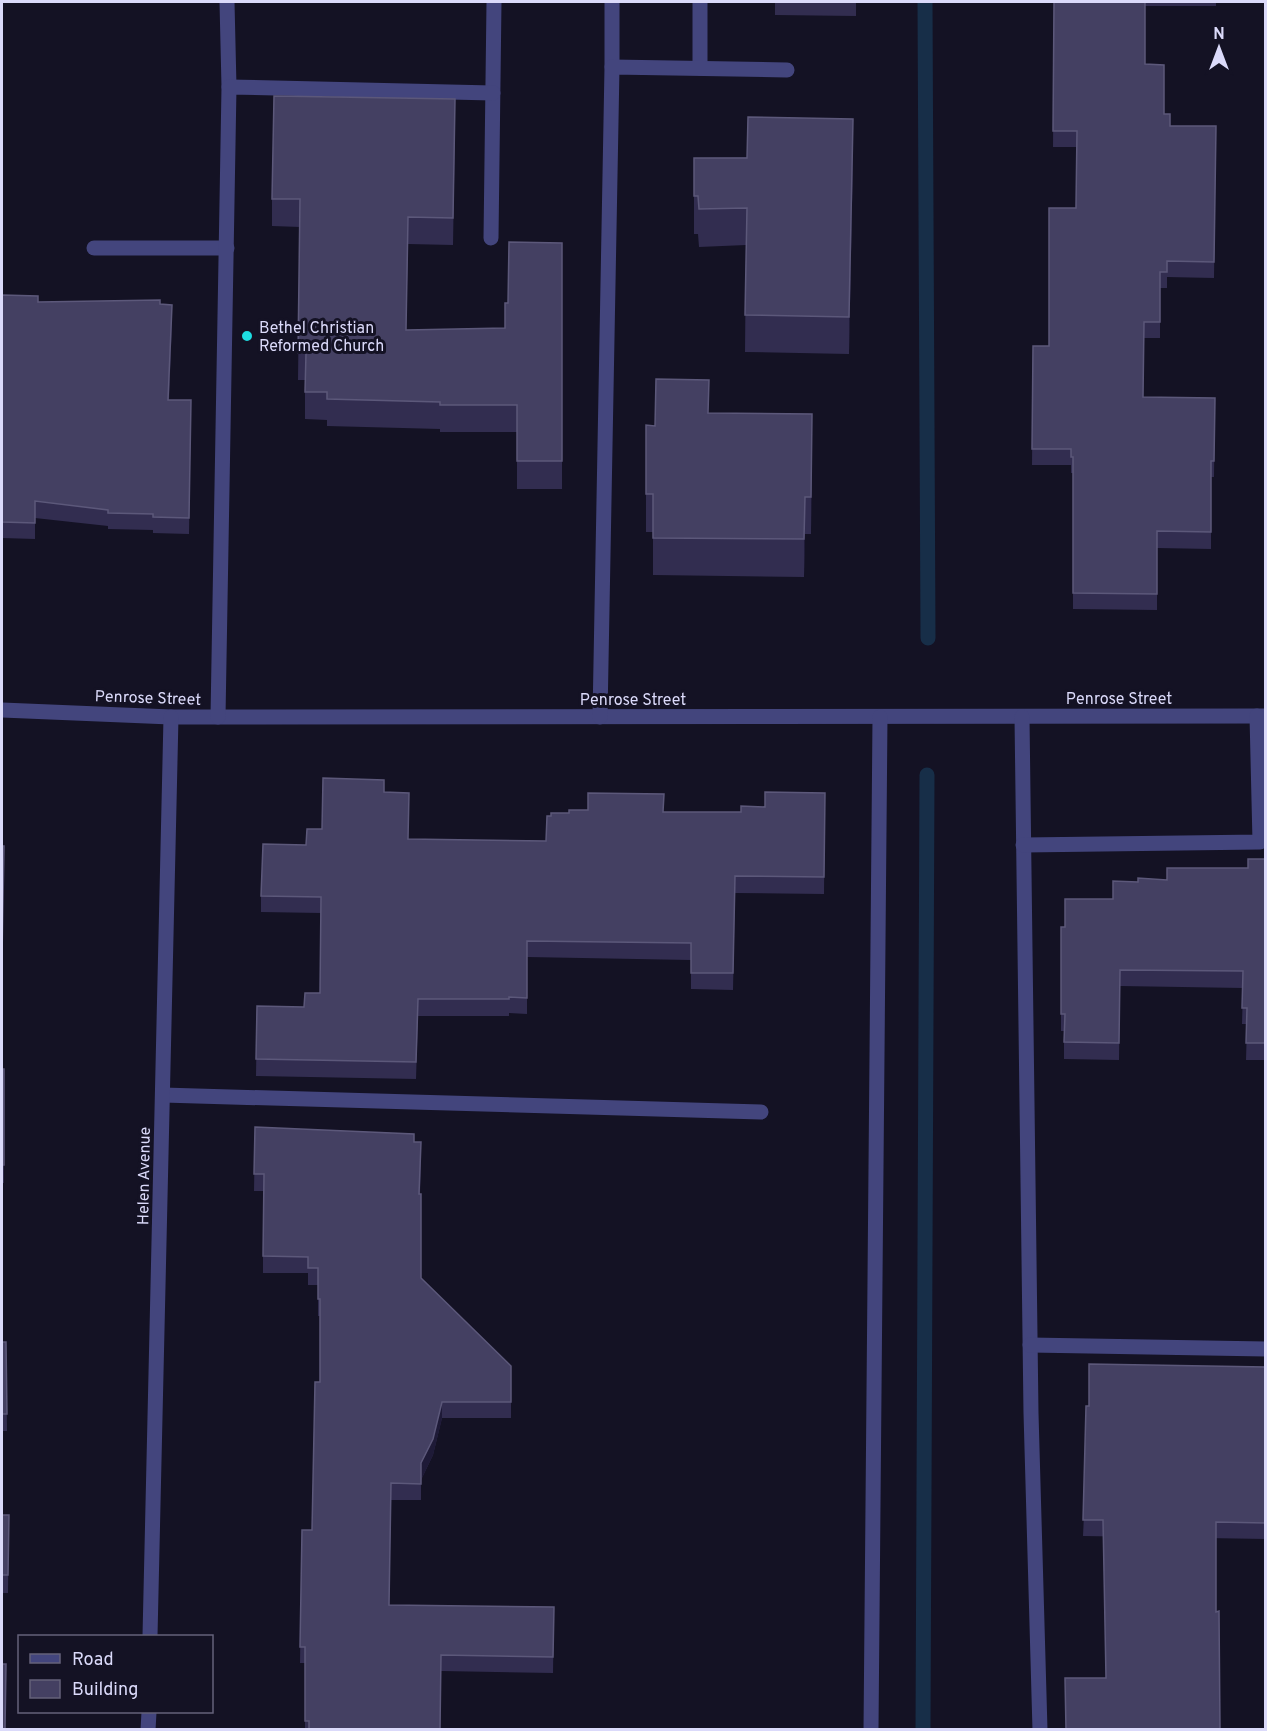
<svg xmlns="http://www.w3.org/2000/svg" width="1267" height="1731" font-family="Overpass,sans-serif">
  <rect width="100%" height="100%" fill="#141224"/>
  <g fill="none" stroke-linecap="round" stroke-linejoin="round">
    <g stroke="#172e48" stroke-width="15">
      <path d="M925 2 928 638"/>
      <path d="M923 1730 927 775"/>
    </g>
    <g stroke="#43457d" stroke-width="15">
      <path d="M227 2 229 87"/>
      <path d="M612 2V67"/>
      <path d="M700 2V68"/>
      <path d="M491 238 494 2"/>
      <path d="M94 248H227"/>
      <path d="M2 710 171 717 1266 716"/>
      <path d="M218 717 229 87 493 93"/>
      <path d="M600 717 612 67 787 70"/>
      <path d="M1022 717 1031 1413 1040 1730"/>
      <path d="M1023 845 1260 842 1257 716"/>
      <path d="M163 1095 761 1112"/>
      <path d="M1030 1345 1266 1349"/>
      <path d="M150 1636 171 717"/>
      <path d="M148 1730 149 1712"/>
      <path d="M871 1730 880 717"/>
    </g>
  </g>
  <g fill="#322d50">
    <path d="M775 2H856V16L775 15Z"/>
    <path d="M1054 2H1216V6H1145V64L1164 114 1170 126H1216L1214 278 1167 277V288H1160V338H1144L1143 397 1215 398 1214 477H1211V549L1157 548V610L1073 609V473H1071V465H1032L1033 346H1049L1076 208 1077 147H1053Z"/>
    <path d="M455 126 453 245 408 244 406 330 505 328 508 303 562 243V489H517V432H440V429L327 426V420L305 419V380H298L300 227 272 226V199Z"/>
    <path d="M853 156 849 354 745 352 746 245 699 247 698 234H694V158Z"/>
    <path d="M2 295 38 302 160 304 172 321 169 400H191L189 534 153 533V530L108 529V526L35 518V539L2 538Z"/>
    <path d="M709 413 812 452 811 534H805L804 577 653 575V532H646V425L655 426Z"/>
    <path d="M384 792 408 839 546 841 664 812H741L825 793 824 894 735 893 733 990 691 989V960L527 957V1014L509 1013V1016H418L416 1079 256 1076 257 1006 304 1007 320 993 321 913 261 912V896L306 845 322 829Z"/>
    <path d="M1266 859V1060H1246L1247 1024H1242L1243 988 1120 986 1119 1060 1064 1059V1031H1061V927H1065L1113 899 1138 882 1167 880 1248 868Z"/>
    <rect x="2" y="1069" width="2" height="114"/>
    <path d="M255 1127 414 1142 421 1159 420 1194 421 1278 511 1366V1418H442L433 1455 421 1480V1500H391L389 1605 554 1607 553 1673 441 1671 440 1730H305V1663H300L302 1530H312L320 1382V1316H318V1285H308V1273H263V1191H254Z"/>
    <path d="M2 1342H6L7 1431H2Z"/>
    <path d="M1266 1367V1539L1083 1536 1089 1406Z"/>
    <path d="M2 1515H9L8 1593H2Z"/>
  </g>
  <g fill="#1e1a37">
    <path d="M853 119V156L849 354V317Z"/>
    <path d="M172 305V321L168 416V400Z"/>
    <path d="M812 414V452L811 534V497Z"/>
    <path d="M805 497V534L804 577V539Z"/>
    <path d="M442 1402V1418L433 1455 421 1480V1463Z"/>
  </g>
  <g fill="#444062" stroke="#5c587a" stroke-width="1.5">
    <path d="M1054 2H1145V64L1164 65V114H1170V126H1216L1214 262 1167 261V272H1160V322H1144L1143 397 1215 398 1214 461H1211V532L1157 531V594L1073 593V457H1071V449H1032L1033 346H1049V208H1076V205L1077 131H1053Z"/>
    <path d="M274 96 455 99 453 218 408 217 406 330 505 328V303H508L509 242 562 243V461H517V405H440V402L327 399V392H305L306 353H298L300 199H272Z"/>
    <path d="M748 117 853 119 849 317 745 315 747 208 699 209 698 196H694V158H747Z"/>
    <path d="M2 295 38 296V302L160 300V304L172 305 168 400H191L189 518 153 517V514L108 513V510L35 501V523L2 522Z"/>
    <path d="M656 379 709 380 708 413 812 414 811 497H805L804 539 653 538V494H646V425L655 426Z"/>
    <path d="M323 778 384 780V792L409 793 408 839 546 841 547 816H551V813H569V810H588V793L664 794 663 812H741V806L765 807V792L825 793 824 877 735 876 733 973H691V943L527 941V998L509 997V999H418L416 1062 256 1059 257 1006 304 1007 305 993H320L321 897 261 896 263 844 306 845 307 829H322Z"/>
    <path d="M2 846H4L2 957Z"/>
    <path d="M1248 859H1266V1043H1246L1247 1008H1242L1243 971 1120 970 1119 1043 1064 1042 1065 1014H1061V927H1065V899H1113V881L1138 882V878L1167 880V868H1248Z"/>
    <rect x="2" y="1069" width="2" height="96"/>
    <path d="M255 1127 414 1134V1142H421L419 1194H421V1278L511 1366V1402H442L433 1439 421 1463V1484L391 1483 389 1605 554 1607 553 1657 441 1655 440 1730H309V1721H305V1647H300L302 1530H312L315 1382H320V1299H318V1268H308V1257L263 1256 264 1174H254Z"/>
    <path d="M2 1342H6L7 1414H2Z"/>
    <path d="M1089 1364 1266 1367V1523L1216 1522V1612L1219 1611 1220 1730H1066L1065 1678H1106L1103 1520H1083L1086 1406H1089Z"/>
    <path d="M2 1515H9L8 1575H2Z"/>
    <path d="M2 1664H6L5 1730H2Z"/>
  </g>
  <circle fill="#1edde2" stroke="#141224" stroke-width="2" cx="247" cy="336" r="6"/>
  <g text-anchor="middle" stroke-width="6" stroke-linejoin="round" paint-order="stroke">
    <g font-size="16" fill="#dbdafa" stroke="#141224" text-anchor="start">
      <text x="259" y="333">Bethel Christian<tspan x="259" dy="18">Reformed Church</tspan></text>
    </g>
    <g font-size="16" fill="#dbdafa" stroke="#141224">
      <text transform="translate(148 697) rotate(2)" y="6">Penrose Street</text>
      <text x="1119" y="704">Penrose Street</text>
      <text x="633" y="705">Penrose Street</text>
      <text transform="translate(143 1176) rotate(-89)" y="6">Helen Avenue</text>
    </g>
  </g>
  <rect width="1267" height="1731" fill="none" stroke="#dbdafa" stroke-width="6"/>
  <rect x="18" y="1635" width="195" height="78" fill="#141224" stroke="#64627a" stroke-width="1.5"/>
  <rect x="30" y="1654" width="30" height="9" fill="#43457d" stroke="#64627a" stroke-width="1.5"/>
  <text x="72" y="1665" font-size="18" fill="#dbdafa">Road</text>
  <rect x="30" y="1680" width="30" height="18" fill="#444062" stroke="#64627a" stroke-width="1.5"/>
  <text x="72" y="1695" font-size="18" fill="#dbdafa">Building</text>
  <g transform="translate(1219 48)" stroke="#141224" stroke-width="4.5" paint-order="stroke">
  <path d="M0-4.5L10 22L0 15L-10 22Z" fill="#dbdafa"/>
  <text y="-9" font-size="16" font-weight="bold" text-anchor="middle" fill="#dbdafa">N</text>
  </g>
</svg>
